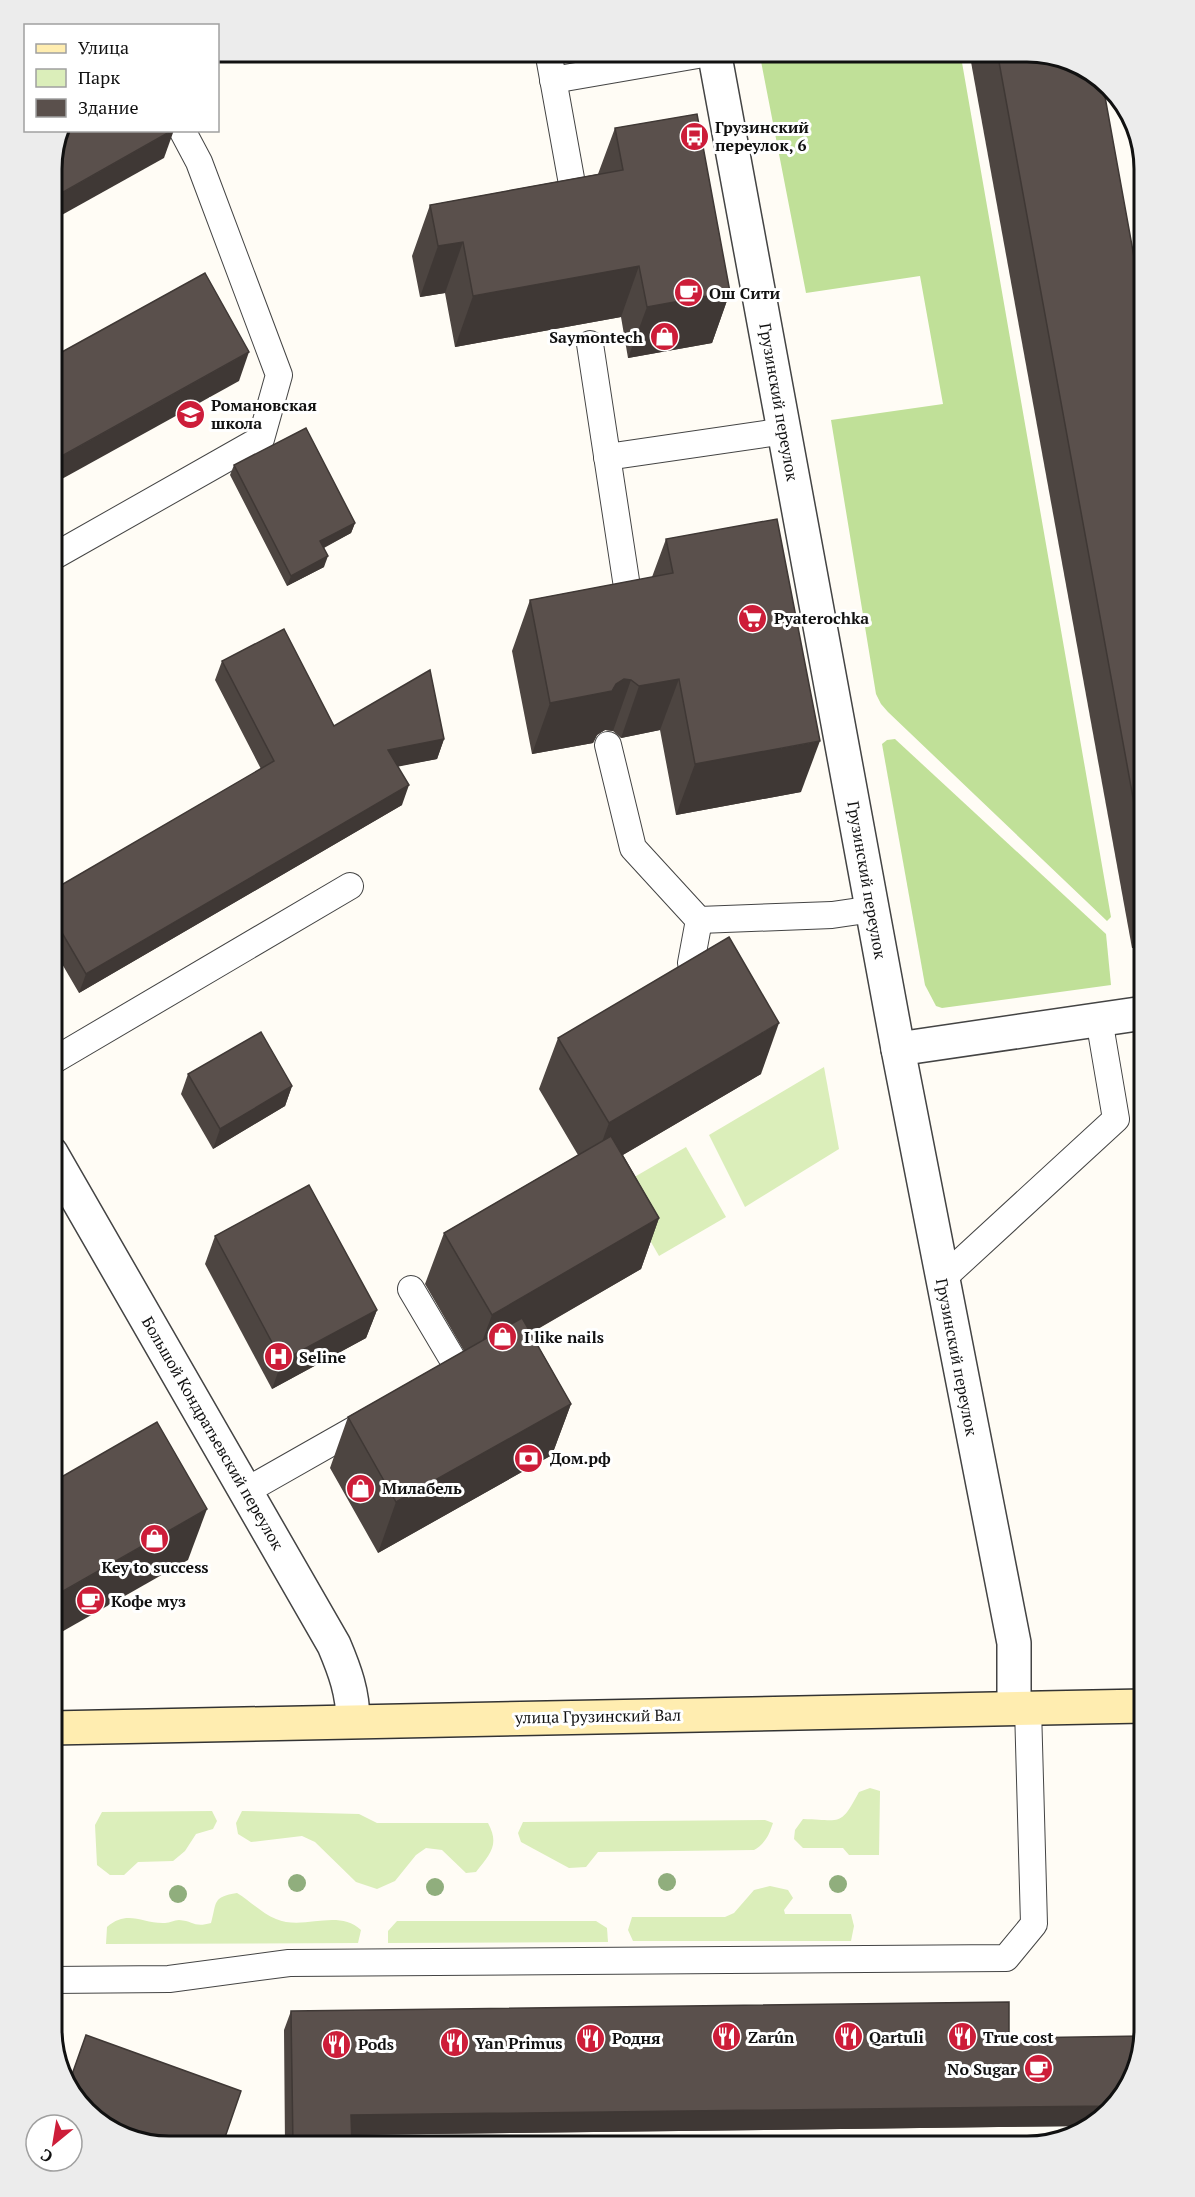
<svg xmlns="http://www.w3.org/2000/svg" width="1195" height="2197" font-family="'PT Serif',serif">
  <rect width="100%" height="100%" fill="#fffcf5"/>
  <g fill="#dbeeba">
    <path d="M824 1067 839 1149 745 1207 709 1135Z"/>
    <path d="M686 1147 726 1217 659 1256 619 1186Z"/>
    <path d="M870 1788 880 1791 879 1855H849L843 1848H803L794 1839 795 1830 803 1819C842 1820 840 1827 859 1792Z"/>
    <path d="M212 1811 217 1821 213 1829 196 1834 185 1851 173 1861 138 1862 124 1875H110L97 1865 95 1825 102 1812Z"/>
    <path d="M242 1811 359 1814 377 1823H488C500 1845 490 1854 476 1872L466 1873 442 1850 426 1848 416 1855 395 1881 377 1889 356 1882 315 1842 302 1836 251 1842 238 1834 236 1823Z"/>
    <path d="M765 1820 773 1823C769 1835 765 1844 754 1850L598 1852 586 1867 569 1868 521 1842 518 1833 523 1822Z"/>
    <path d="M770 1886 788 1890 793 1898 784 1910 785 1914H851L854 1926 851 1941H633L628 1930 632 1917H725L734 1913 754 1890Z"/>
    <path d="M237 1893C250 1901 263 1914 276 1919 304 1931 337 1908 361 1930L358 1943 106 1944 107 1927C128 1909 142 1924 165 1923 170 1923 174 1920 179 1920 194 1921 194 1928 211 1923 217 1902 212 1897 237 1893Z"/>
    <path d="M397 1921H596L607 1928 608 1942 388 1943V1931Z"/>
  </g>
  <g fill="#c0e098">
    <path d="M759 51H960L1111 917 1107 921 888 712 881 704 876 694 831 420 943 404 920 276 806 293Z"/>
    <path d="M895 739 1106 934 1111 985 942 1008 936 1006 925 985 882 744 887 740Z"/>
  </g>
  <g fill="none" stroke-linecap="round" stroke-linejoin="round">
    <defs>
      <g id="lane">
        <path d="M548 51 574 195"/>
        <path d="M553 80 715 52"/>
        <path d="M590 344 627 587"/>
        <path d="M607 457 785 431"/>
        <path d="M51 558 261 439 279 375 199 162 182 130"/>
        <path d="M608 745 633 848 699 920 691 963"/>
        <path d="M699 920 832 915 873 909"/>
        <path d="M51 1062 350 886"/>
        <path d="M942 1279 1116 1119 1099 1019"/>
        <path d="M411 1289 459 1370 442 1380"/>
        <path d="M246 1491 371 1420"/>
        <path d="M51 1980 169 1979 289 1963 1006 1958 1034 1924 1028 1708"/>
      </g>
      <g id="street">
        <path d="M714 51 898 1049 1014 1643V1708"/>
        <path d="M898 1049 1144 1013"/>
        <path d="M51 1153 334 1645C345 1671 353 1693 353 1721"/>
      </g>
      <path id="secondary" d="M51 1728 1144 1706"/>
    </defs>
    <use href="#lane" stroke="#444" stroke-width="28"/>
    <use href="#street" stroke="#444" stroke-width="36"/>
    <use href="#secondary" stroke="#333" stroke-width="36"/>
    <use href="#lane" stroke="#fff" stroke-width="26"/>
    <use href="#street" stroke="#fff" stroke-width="33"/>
    <use href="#secondary" stroke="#ffedb0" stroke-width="33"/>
  </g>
  <g fill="#90ae7d">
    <circle cx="667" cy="1882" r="9"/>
    <circle cx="297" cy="1883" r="9"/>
    <circle cx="838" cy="1884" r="9"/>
    <circle cx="435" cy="1887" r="9"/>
    <circle cx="178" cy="1894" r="9"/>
  </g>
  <g fill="#4d4541">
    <path d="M969 51H1034L1144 312V946L1132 948Z"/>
    <path d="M615 128 730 292 712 343 628 358 621 317 455 347 445 293 420 297 412 256 430 205 598 174Z"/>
    <path d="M234 465 355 523 351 533 324 548V567L287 586 230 475Z"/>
    <path d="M666 539 801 792 676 815 660 730 621 738 613 731 605 730 597 735 593 743 532 754 512 651 530 600 652 577Z"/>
    <path d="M222 661 334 726 444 739 437 759 398 766 402 805 79 993 51 945V891L261 769 215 680Z"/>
    <path d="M558 1038 761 1074 623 1155 659 1218 641 1269 531 1333 571 1404 552 1455 378 1553 330 1468 348 1417 464 1351 425 1284 444 1233 578 1155 539 1089Z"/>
    <path d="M188 1074 292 1086 285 1106 213 1149 181 1094Z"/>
    <path d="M1144 1085V1119L1140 1096Z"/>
    <path d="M215 1236 377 1310 366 1338 272 1389 205 1264Z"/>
    <path d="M291 2011 1009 2038 1124 2094 1085 2126 352 2135V2146H285L284 2030Z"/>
  </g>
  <g fill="#3f3835">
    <path d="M173 130H174L164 158 51 221V199Z"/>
    <path d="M463 242 445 293 420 297 438 246Z"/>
    <path d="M639 266 621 317 455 347 473 296Z"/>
    <path d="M730 292 712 343 628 358 647 307Z"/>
    <path d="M249 352 239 381 51 485V462Z"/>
    <path d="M355 523 351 533 317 551 320 541Z"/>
    <path d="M328 556 324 567 287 586 291 576Z"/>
    <path d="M624 679 631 680 613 731 605 730 597 735 593 743 532 754 550 703 616 684Z"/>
    <path d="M679 679 660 730 621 738 639 686Z"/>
    <path d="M444 739 437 759 381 770 388 750Z"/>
    <path d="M820 741 801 792 676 815 695 764Z"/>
    <path d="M409 785 402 805 79 993 86 974Z"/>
    <path d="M1144 917V946L1132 948Z"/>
    <path d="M779 1023 761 1074 590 1174 609 1123Z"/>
    <path d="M292 1086 285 1106 213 1149 220 1129Z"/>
    <path d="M659 1218 641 1269 473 1366 492 1315Z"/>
    <path d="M377 1310 366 1338 272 1389 282 1361Z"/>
    <path d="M571 1404 552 1455 378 1553 396 1502Z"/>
    <path d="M207 1509 188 1560 51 1638V1598Z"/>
    <path d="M1110 2106 1085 2126 344 2135 351 2115Z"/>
  </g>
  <g fill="#5a504c" stroke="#3f3835" stroke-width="1.5">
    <path d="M997 51H1034L1098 75 1102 80 1144 312V858Z"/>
    <path d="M697 114 730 292 647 307 639 266 473 296 463 242 438 246 430 205 623 170 615 128Z"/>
    <path d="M58 130H173L51 199V161Z"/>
    <path d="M205 273 249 352 51 462V358Z"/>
    <path d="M306 428 355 523 320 541 328 556 291 576 234 465Z"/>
    <path d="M777 519 820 741 695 764 679 679 639 686 631 680 624 679 616 684 612 691 550 703 530 600 673 573 666 539Z"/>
    <path d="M284 629 334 726 430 670 444 739 388 750 409 785 86 974 51 914V891L274 761 222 661Z"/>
    <path d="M729 937 779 1023 609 1123 558 1038Z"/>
    <path d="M261 1032 292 1086 220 1129 188 1074Z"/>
    <path d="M611 1136 659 1218 492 1315 444 1233Z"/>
    <path d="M309 1185 377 1310 282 1361 215 1236Z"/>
    <path d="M522 1318 571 1404 396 1502 348 1417Z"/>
    <path d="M157 1422 207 1509 51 1598V1483Z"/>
    <path d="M1009 2002V2038L1142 2036 1124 2094 1110 2106 351 2115 352 2146H293L291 2011Z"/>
    <path d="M86 2035 241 2091 222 2146H161L103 2126 67 2082 69 2083Z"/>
  </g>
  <defs>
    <symbol id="bus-disc" viewBox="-11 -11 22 22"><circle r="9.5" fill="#cd1d39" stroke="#fff"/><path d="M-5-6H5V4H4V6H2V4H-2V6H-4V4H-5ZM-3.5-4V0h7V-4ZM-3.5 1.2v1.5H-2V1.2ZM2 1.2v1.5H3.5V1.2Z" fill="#fff"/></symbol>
    <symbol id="cafe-disc" viewBox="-11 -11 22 22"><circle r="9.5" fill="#cd1d39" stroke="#fff"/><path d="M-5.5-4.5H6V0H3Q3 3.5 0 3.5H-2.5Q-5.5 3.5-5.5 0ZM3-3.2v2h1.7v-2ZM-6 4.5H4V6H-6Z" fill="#fff"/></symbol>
    <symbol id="shop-disc" viewBox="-11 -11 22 22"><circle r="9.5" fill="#cd1d39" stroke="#fff"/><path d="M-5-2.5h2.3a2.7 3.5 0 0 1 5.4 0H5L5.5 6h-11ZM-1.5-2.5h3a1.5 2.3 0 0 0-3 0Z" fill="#fff"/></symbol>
    <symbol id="school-disc" viewBox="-11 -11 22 22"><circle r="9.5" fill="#cd1d39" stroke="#fff"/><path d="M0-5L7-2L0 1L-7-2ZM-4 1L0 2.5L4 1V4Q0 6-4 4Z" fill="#fff"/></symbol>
    <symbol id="supermarket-disc" viewBox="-11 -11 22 22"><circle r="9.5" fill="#cd1d39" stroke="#fff"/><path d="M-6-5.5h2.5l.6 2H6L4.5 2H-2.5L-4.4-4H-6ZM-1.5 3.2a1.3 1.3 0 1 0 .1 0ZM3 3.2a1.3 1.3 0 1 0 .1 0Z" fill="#fff"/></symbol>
    <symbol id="hospital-disc" viewBox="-11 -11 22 22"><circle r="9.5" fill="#cd1d39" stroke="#fff"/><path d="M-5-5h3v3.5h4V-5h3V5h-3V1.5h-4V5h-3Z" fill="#fff"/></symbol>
    <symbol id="bank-disc" viewBox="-11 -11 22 22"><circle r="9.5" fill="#cd1d39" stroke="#fff"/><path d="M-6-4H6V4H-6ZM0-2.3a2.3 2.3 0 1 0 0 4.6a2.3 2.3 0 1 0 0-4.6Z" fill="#fff"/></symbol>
    <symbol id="restaurant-disc" viewBox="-11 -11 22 22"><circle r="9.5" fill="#cd1d39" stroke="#fff"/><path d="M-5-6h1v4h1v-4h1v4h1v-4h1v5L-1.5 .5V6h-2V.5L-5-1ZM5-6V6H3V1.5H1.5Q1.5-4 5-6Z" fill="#fff"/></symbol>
  </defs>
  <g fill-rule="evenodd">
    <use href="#bus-disc" x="678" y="120" width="33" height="33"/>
    <use href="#cafe-disc" x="672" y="276" width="33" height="33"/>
    <use href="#shop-disc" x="648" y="320" width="33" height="33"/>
    <use href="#school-disc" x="174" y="398" width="33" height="33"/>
    <use href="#supermarket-disc" x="736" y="602" width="33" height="33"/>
    <use href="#shop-disc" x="486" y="1320" width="33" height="33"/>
    <use href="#hospital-disc" x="262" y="1340" width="33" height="33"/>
    <use href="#bank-disc" x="512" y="1442" width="33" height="33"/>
    <use href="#shop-disc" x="344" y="1472" width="33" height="33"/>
    <use href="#shop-disc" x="138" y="1522" width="33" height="33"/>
    <use href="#cafe-disc" x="74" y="1584" width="33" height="33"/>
    <use href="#restaurant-disc" x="710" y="2020" width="33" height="33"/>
    <use href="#restaurant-disc" x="832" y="2020" width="33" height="33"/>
    <use href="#restaurant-disc" x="946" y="2020" width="33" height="33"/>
    <use href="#restaurant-disc" x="574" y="2022" width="33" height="33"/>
    <use href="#restaurant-disc" x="438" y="2026" width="33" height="33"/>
    <use href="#restaurant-disc" x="320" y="2028" width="33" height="33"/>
    <use href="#cafe-disc" x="1022" y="2052" width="33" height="33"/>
  </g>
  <g text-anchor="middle" stroke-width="6" stroke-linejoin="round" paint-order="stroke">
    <g font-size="16" font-weight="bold" fill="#111" stroke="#fff" text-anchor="start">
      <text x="715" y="133">Грузинский<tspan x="715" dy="18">переулок, 6</tspan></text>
      <text x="709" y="299">Ош Сити</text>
      <text x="643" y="343" text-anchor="end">Saymontech</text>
      <text x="211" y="411">Романовская<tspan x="211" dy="18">школа</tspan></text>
      <text x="774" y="624">Pyaterochka</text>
      <text x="524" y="1343">I like nails</text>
      <text x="299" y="1363">Seline</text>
      <text x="550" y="1464">Дом.рф</text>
      <text x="382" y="1494">Милабель</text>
      <text x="155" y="1573" text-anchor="middle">Key to success</text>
      <text x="111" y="1607">Кофе муз</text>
      <text x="748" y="2043">Zarún</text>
      <text x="869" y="2043">Qartuli</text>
      <text x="983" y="2043">True cost</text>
      <text x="612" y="2044">Родня</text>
      <text x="475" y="2049">Yan Primus</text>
      <text x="358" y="2050">Pods</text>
      <text x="1017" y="2075" text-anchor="end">No Sugar</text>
    </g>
    <g font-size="16" fill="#111" stroke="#fff">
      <text transform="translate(779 402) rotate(80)" y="6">Грузинский переулок</text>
      <text transform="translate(867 880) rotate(80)" y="6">Грузинский переулок</text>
      <text transform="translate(957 1357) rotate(79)" y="6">Грузинский переулок</text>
      <text transform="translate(213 1433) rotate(60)" y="6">Большой Кондратьевский переулок</text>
      <text transform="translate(598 1716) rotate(-1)" y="6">улица Грузинский Вал</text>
    </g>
  </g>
  <path d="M0 0H1195V2197H0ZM169 62H1027A107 107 0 0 1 1134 169V2029A107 107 0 0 1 1027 2136H169A107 107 0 0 1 62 2029V169A107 107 0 0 1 169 62Z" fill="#ececec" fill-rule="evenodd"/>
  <path fill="none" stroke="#111" stroke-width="3" d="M169 62H1027A107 107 0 0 1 1134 169V2029A107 107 0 0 1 1027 2136H169A107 107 0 0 1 62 2029V169A107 107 0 0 1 169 62Z"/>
  <rect x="24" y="24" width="195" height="108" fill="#ffffff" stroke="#a0a0a0" stroke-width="1.5"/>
  <rect x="36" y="44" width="30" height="9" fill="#ffedb0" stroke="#a0a0a0" stroke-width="1.5"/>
  <text x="78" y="54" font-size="18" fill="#111111">Улица</text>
  <rect x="36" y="69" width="30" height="18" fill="#dbeeba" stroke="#a0a0a0" stroke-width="1.5"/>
  <text x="78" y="84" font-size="18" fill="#111111">Парк</text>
  <rect x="36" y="99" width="30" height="18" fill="#5a504c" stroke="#a0a0a0" stroke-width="1.5"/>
  <text x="78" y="114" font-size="18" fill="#111111">Здание</text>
  <g transform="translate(54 2143) rotate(210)"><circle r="28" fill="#ffffff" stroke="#a0a0a0" stroke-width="1.5"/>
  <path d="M0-4.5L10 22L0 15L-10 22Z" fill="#cd1d39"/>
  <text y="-9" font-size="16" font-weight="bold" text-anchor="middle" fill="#111111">С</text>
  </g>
</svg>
